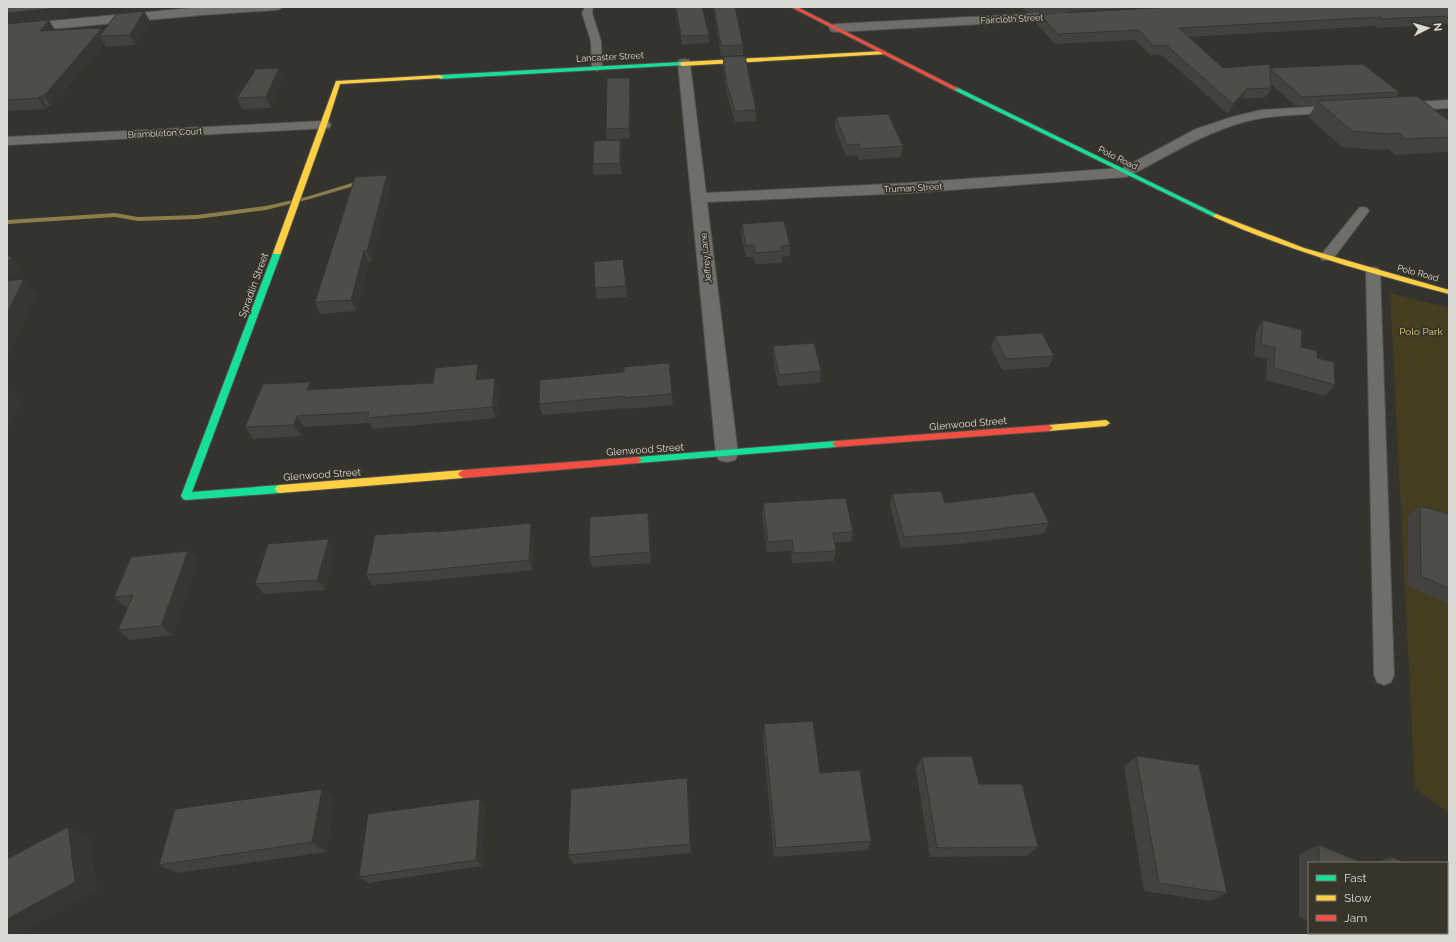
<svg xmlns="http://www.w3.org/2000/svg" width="1456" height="942" font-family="Raleway,sans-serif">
  <rect width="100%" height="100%" fill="#34332d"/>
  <path fill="#443d20" d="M1390 293 1449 308V813L1415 788Z"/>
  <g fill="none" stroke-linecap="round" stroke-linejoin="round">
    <path fill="#8c7e4a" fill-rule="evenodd" d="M362 180 365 182 364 183 310 199 266 210 197 219 138 221 115 217 7 224V220L115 213 138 217 197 215 266 206 306 197Z"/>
    <defs>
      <g id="lane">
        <path d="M585 7H593L592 13 601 41 602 68 597 71 592 68 591 41 582 13Z"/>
        <path d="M1363 207 1367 208 1369 211 1332 260H1322L1320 257 1322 254 1359 208Z"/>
        <path d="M1373 267 1378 268 1380 271 1394 675 1391 682 1384 685 1377 682 1374 675 1366 271 1368 268Z"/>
      </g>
      <g id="street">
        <path d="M202 7H282L280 9 276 10 202 15 7 33V25Z"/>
        <path d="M1068 12 1072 13 1074 16 1072 19 835 32 831 31 829 28 831 25 835 24Z"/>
        <path d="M684 59 689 60 690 63 706 193 909 183 1123 168 1196 129 1232 117 1261 110 1341 105 1346 106 1348 109 1346 112 1341 113C1315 114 1288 114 1262 118 1215 126 1173 153 1131 175L1126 177 909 193 707 202 738 454 735 460 727 462 719 460 716 454 678 63 679 60Z"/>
        <path d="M1449 100V108L1399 111 1394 110 1392 107 1394 104 1399 103Z"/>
        <path d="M324 121 329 122 331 125 329 128 7 145V137Z"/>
      </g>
      <g id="fast">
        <path d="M682 62 684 63V65L440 79 437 77 440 75Z"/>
        <path d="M956 87 1218 215 1219 216 1218 217H1214L954 90 953 89Z"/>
        <path d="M277 251 281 253 192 492 280 485 283 486 285 489 283 492 280 493 186 500 183 499 181 496 273 253Z"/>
        <path d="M836 441 840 444 836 447 638 463 634 460 638 457Z"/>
      </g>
      <g id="slow">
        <path d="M884 51 887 53 886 54 682 66 679 64 682 62Z"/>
        <path d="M440 75 443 77 442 78 340 84 327 125 281 253 279 254H275L273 253 336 81Z"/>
        <path d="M1216 214 1304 248 1449 290V294C1369 273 1289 251 1214 217L1213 216Z"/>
        <path d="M1106 420 1110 423 1106 426 1049 431 1045 428 1049 425Z"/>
        <path d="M463 470 466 472 468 474 466 476 463 478 280 493 277 492 275 489 277 486 280 485Z"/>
      </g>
      <g id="jam">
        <path d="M791 7H797L959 89 954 90Z"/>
        <path d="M1049 425 1053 428 1049 431 836 447 832 444 836 441Z"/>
        <path d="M638 457 642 460 638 463 463 478 460 476 458 474 460 472 463 470Z"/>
      </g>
    </defs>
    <use href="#lane" stroke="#51504b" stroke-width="2"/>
    <use href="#street" stroke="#51504b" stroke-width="2"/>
    <use href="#fast" stroke="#51504b" stroke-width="2"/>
    <use href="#slow" stroke="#51504b" stroke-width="2"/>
    <use href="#jam" stroke="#51504b" stroke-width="2"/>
    <use href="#lane" fill="#6f6e6a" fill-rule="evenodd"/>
    <use href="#street" fill="#6f6e6a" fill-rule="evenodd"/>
    <use href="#fast" fill="#16e098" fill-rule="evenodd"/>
    <use href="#slow" fill="#ffcf43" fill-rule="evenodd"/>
    <use href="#jam" fill="#f24e42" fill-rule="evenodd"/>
  </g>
  <g fill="#43423e">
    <path d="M675 7H702L709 35V43L682 45Z"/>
    <path d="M713 7H735L743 45V55L721 56Z"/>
    <path d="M1022 7H1158L1028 13Z"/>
    <path d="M1449 7V24L1376 28V26L1189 37 1223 68H1270L1399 92 1396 97 1449 121V152L1395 155 1389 149 1376 150 1342 147 1308 117 1315 106 1297 107 1271 84V88L1266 97 1242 99 1228 114 1162 55H1150L1135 40 1055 44 1036 23 1039 14Z"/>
    <path d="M150 21 135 45 106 47 104 43 51 106 47 107 45 109 7 111V24L55 30 104 31Z"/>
    <path d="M723 57 756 110V121L735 122 727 95 723 67Z"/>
    <path d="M283 79 271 108 242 109 237 98Z"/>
    <path d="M631 88 630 138 607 140 606 129Z"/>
    <path d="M836 117 903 146 901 157 859 160 857 155 846 156 835 128Z"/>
    <path d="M620 140 622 151V174L594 175 593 164Z"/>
    <path d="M391 186 371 262 369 263 356 311 320 314 315 302Z"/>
    <path d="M742 224 790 245V256L782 257V263L755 264 753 257H746L741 235Z"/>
    <path d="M625 271 627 297 597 299 595 288Z"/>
    <path d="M1263 320 1317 358 1335 385 1325 396 1266 380 1267 359 1254 356 1256 331Z"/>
    <path d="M995 336 1054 356 1049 367 1002 370 991 348Z"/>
    <path d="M773 346 821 371 820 383 778 386 773 357Z"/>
    <path d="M478 364 482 376 481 380 499 390 496 418 373 429 369 423 304 427 301 436 253 439 245 427 314 390 433 383Z"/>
    <path d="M624 372 672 394 673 405 627 409V408L542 415 539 404Z"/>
    <path d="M892 494 945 503 1049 523 1044 534 959 544 901 548 890 505Z"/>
    <path d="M763 503 853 532 851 542 835 543 836 551 834 561 792 563 791 551 767 552 762 514Z"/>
    <path d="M1420 506 1449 514V601L1447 603 1408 586V516Z"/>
    <path d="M650 523 651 563 592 567 589 557Z"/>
    <path d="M436 532 534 534 533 570 434 580 372 585 366 575Z"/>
    <path d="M336 550 325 590 264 594 255 584Z"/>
    <path d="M188 551 198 561 172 635 130 640 118 630 128 607H126L114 597Z"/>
    <path d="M764 724 820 773 871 841 867 850 774 857 763 736Z"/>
    <path d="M1136 756 1227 893 1210 901 1144 891 1124 767Z"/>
    <path d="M922 757 979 784 1038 847 1027 856 930 857 916 768Z"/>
    <path d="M322 789 335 800 326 852 178 873 159 865Z"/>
    <path d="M688 789 691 853 574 864 568 855Z"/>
    <path d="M485 806 482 866 368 883 359 877Z"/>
    <path d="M1319 845 1363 863H1309V921L1299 917V854Z"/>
    <path d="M1391 857 1407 863H1375Z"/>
    <path d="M1336 933H1447L1449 935H1341Z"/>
  </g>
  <g fill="#373632">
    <path d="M59 7H72L64 18 7 24V13Z"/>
    <path d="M126 7H158L157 10 129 12Z"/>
    <path d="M144 11 150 21 135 45 130 35Z"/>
    <path d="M49 20 55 30 40 31Z"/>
    <path d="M102 28 107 36H100L104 43 51 106 44 96Z"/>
    <path d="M279 68 283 79 271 108 266 97Z"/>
    <path d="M630 78 631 88 630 138 629 128Z"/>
    <path d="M1247 89 1242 99 1228 114 1233 104Z"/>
    <path d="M40 96 47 107 45 109 38 98Z"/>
    <path d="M620 140 622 151V174L620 163Z"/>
    <path d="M387 175 391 186 371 262 367 251Z"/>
    <path d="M364 251 369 263 356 311 351 300Z"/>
    <path d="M13 258 22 269 7 278V261Z"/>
    <path d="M623 259 625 271 627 297 626 286Z"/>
    <path d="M24 279 37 294 7 359V313Z"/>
    <path d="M478 364 482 376 480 391 476 380Z"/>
    <path d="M495 378 499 390 496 418 492 407Z"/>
    <path d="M310 382 316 393 307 390Z"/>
    <path d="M8 388 23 403 7 430V389Z"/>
    <path d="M297 416 304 427 301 436 294 425Z"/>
    <path d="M648 513 650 523 651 563 650 552Z"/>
    <path d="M531 523 534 534 533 570 529 560Z"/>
    <path d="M329 539 336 550 325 590 317 580Z"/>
    <path d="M188 551 198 561 172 635 161 626Z"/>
    <path d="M687 778 688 789 691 853 690 844Z"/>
    <path d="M322 789 335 800 326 852 312 842Z"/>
    <path d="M480 799 485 806 482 866 476 860Z"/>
    <path d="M68 827 90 837 98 890 16 935H7V919Z"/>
  </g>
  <g fill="#4e4d48" stroke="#373632">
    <path d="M7 7H59L58 8 7 13Z"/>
    <path d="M676 7H702L709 35 681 36Z"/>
    <path d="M714 7H735L743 45 721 46Z"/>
    <path d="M1174 7H1449V16L1381 19V17L1179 28 1223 68 1270 64V68L1363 64 1399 92 1302 97 1270 69 1271 88 1247 89 1233 104 1166 45 1154 46 1139 30 1058 34 1039 14Z"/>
    <path d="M144 11 130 35 100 36 116 14Z"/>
    <path d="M49 20 40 31 102 28 44 96H40L38 98 7 100V24Z"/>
    <path d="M745 56 756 110 735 111 727 84 723 57Z"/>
    <path d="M279 68 266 97 237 98 256 69Z"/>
    <path d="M607 78H630L629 128 606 129Z"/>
    <path d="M1417 96 1449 121V137L1406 139 1400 133 1386 134 1352 131 1317 101Z"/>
    <path d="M888 114 903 146 860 149 859 144 847 145 836 117Z"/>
    <path d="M620 140V163L593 164 594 141Z"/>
    <path d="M387 175 367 251H364L351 300 315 302 355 177Z"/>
    <path d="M784 221 790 245 781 246 783 251 755 253 754 245 746 246 742 224Z"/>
    <path d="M7 255 13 258 7 261Z"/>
    <path d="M623 259 626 286 595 288 594 262Z"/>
    <path d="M24 279 7 313V281Z"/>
    <path d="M1263 320 1302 330 1301 347 1317 351V358L1334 362 1335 385 1274 368 1275 348 1261 344Z"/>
    <path d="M1042 333 1054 356 1006 359 995 336Z"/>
    <path d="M814 343 821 371 779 375 773 346Z"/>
    <path d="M669 363 672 394 625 398V396L539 404 540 380 624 372V367Z"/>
    <path d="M478 364 476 380 495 378 492 407 367 418 369 412 297 416 294 425 245 427 263 384 310 382 307 390 433 383 435 368Z"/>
    <path d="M941 491 945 503 1034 492 1049 523 963 533 904 537 892 494Z"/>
    <path d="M846 498 853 532 833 533 836 551 794 553 792 540 768 542 763 503Z"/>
    <path d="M1420 506 1449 514V588L1421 576Z"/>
    <path d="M648 513 650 552 589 557 590 517Z"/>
    <path d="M531 523 529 560 429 570 366 575 375 535 436 531V532Z"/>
    <path d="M329 539 317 580 255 584 268 544Z"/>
    <path d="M188 551 161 626 118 630 133 595 114 597 131 557Z"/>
    <path d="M813 721 820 773 860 770 871 841 776 848 764 724Z"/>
    <path d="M972 756 979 784H1022L1038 847 937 848 922 757Z"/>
    <path d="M1136 756 1199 765 1227 893 1159 883Z"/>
    <path d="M687 778 690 844 568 855 571 789Z"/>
    <path d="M322 789 312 842 159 865 175 809Z"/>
    <path d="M480 799 476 860 359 877 368 814Z"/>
    <path d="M68 827 75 882 7 919V859Z"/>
    <path d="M1319 845 1363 863H1319Z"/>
    <path d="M1391 857 1407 863H1391Z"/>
    <path d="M1447 879H1449V935H1380L1375 933H1447Z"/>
  </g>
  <g text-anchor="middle" stroke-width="3.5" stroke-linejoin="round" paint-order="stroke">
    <g font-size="9" fill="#dbd9d3" stroke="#37342a">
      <text transform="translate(1012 19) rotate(-3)" y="3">Faircloth Street</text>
      <text transform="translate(610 57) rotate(-3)" y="3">Lancaster Street</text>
      <text transform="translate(165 133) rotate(-3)" y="3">Brambleton Court</text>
      <text transform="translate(1118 158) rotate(26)" y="3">Polo Road</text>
      <text transform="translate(913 188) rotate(-3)" y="3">Truman Street</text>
      <text transform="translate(706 258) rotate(-96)" y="3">Jeffrey Lane</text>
      <text transform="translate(1418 273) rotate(15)" y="3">Polo Road</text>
    </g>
    <g font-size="10" fill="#dbd9d3" stroke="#37342a">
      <text transform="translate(253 285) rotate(-70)" y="4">Spradlin Street</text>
      <text transform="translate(968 423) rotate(-5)" y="4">Glenwood Street</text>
      <text transform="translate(645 449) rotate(-4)" y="4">Glenwood Street</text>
      <text transform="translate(322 474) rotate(-4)" y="4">Glenwood Street</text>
    </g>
    <g font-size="10" fill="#e3cc77" stroke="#37342a">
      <text x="1421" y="335">Polo Park</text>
    </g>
  </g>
  <rect width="1456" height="942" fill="none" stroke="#dbd9d3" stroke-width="16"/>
  <rect x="1308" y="862" width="140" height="72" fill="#37342a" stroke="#79766e"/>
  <rect x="1316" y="875" width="20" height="6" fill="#16e098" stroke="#79766e"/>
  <text x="1344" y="882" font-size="12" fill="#dbd9d3">Fast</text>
  <rect x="1316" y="895" width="20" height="6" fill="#ffcf43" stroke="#79766e"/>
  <text x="1344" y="902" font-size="12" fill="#dbd9d3">Slow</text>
  <rect x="1316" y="915" width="20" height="6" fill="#f24e42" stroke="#79766e"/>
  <text x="1344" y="922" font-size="12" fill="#dbd9d3">Jam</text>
  <g transform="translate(1428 28) rotate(84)" stroke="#37342a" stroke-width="3" paint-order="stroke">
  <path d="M0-3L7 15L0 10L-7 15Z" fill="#dbd9d3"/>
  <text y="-6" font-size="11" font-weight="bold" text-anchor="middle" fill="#dbd9d3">N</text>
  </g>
</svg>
